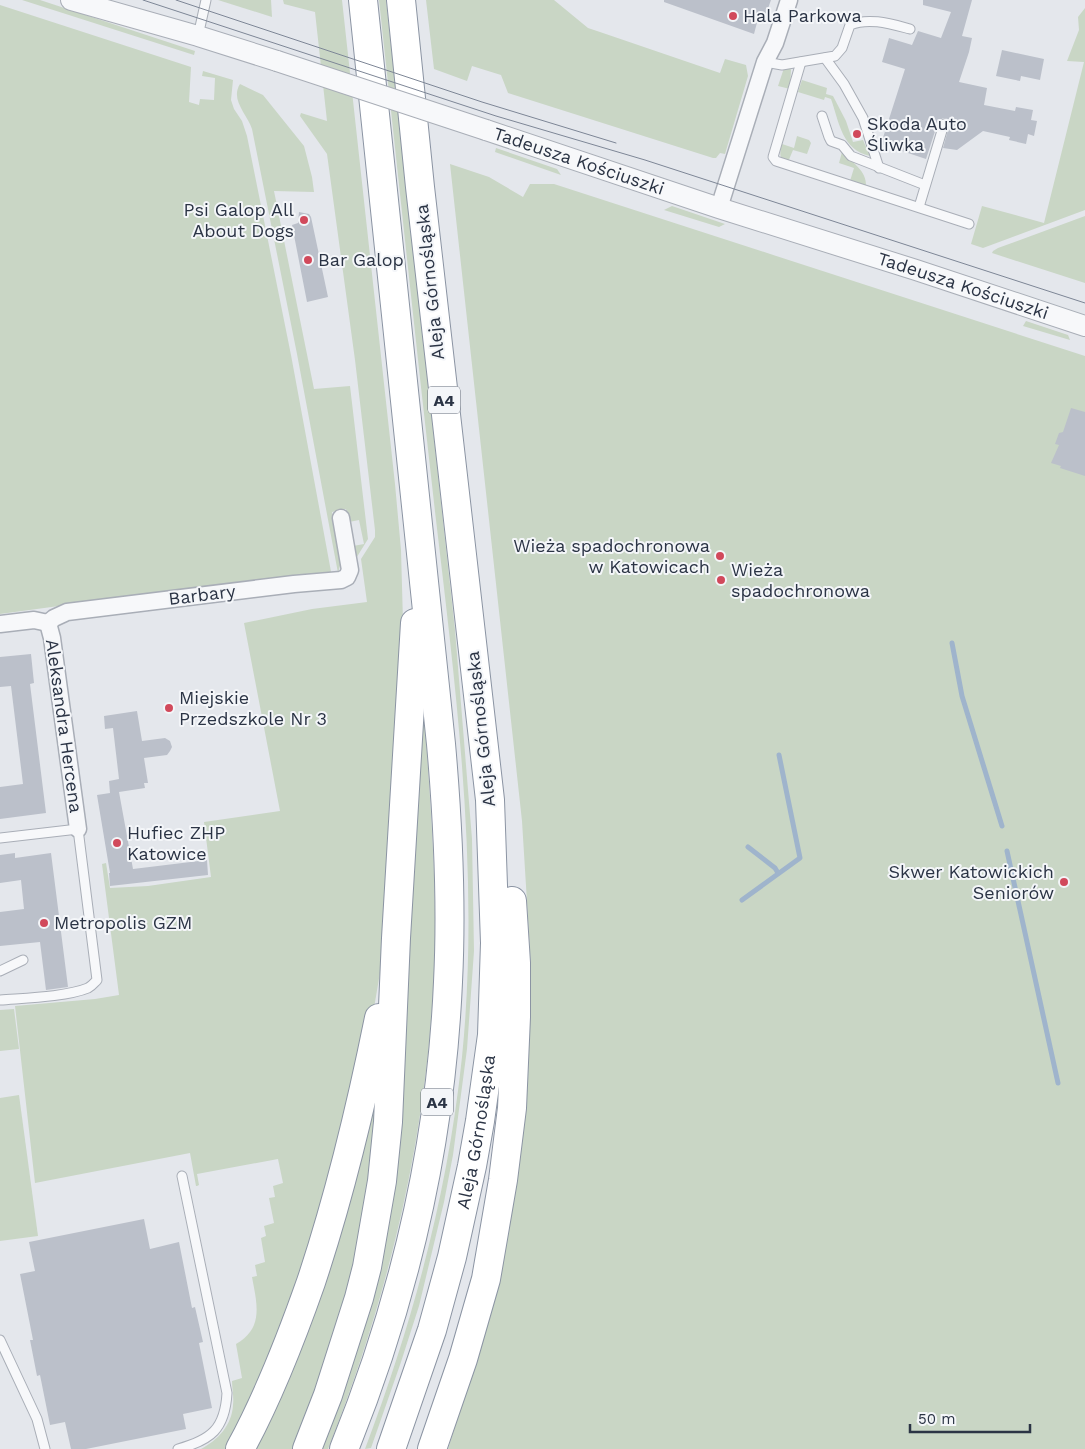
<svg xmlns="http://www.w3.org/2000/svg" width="1085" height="1449" font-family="'Work Sans',sans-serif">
  <rect width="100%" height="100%" fill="#e4e7ec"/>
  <g fill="#c9d6c5">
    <path d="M22 0H40L195 51 194 55Z"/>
    <path d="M218 0H271L272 17Z"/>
    <path d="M283 0H342L395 484 401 550 403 622 382 961 374 1008 326 1210 232 1449H201C218 1440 232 1425 233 1405 234 1397 232 1388 232 1381L242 1378 236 1344C264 1328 257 1304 252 1277L257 1276 255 1265 265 1262 261 1238 266 1236 264 1226 274 1223 269 1198 275 1197 273 1186 283 1183 278 1159 197 1174 199 1185 197 1186H196L190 1153 35 1183 15 1006 95 999 119 995 102 864 106 863 110 888 148 886 211 877 204 822 280 811 244 623 312 609 367 602 361 559 375 537V530L355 360 327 154 300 116 301 113 327 121 315 12 284 4Z"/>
    <path d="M379 0H386L455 630 472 839 474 951 467 1049 453 1155 444 1202 419 1306 401 1362 371 1448 365 1449C413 1322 448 1192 462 1057 480 878 457 698 436 520 416 347 398 173 379 0Z"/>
    <path d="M426 0H554L588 28 600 32 720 73 725 59 746 65 748 76 725 154 720 153 716 158H713L508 93 501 75 472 66 467 81 434 69Z"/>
    <path d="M0 5 191 67 189 102 199 105 200 99 214 100 215 78 202 76 203 71 233 80 231 100 234 109 242 121 247 136 291 355 332 577H288L243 581 0 614Z"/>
    <path d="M1085 8V210L983 248 971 244 982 206 1044 223 1084 62 1067 61 1079 30 1078 17Z"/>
    <path d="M784 68H790L791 70 790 89 778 86Z"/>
    <path d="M802 80 827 88 826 94 833 96 846 121 853 142 863 140 870 156C842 150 839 122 831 99L825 97 824 100 798 92Z"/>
    <path d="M240 84 263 95 304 146 312 177 314 192 274 191 314 389 350 386 368 539 355 560 353 546 364 544 359 520 349 522 346 509 332 512 341 562 338 573 297 354 252 129C247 114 230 100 240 84Z"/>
    <path d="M797 136 809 140 811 143 807 154 793 150 788 162C778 160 780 152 782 144L794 148Z"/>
    <path d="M496 148 557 169 561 175 495 152Z"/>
    <path d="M842 152C852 162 867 171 866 186L850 181 854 168 839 163Z"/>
    <path d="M450 164 489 177 523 197 530 184H554L1085 356V1449H448L479 1350 524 1121 528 1081 531 967 522 821Z"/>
    <path d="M672 206 725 224 719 227 664 210Z"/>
    <path d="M1085 216V283L992 253 993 251 998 248Z"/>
    <path d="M1026 321 1068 335 1070 340 1023 326Z"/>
    <path d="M422 715 425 725C430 798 436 871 435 945 431 1119 392 1288 328 1449H317L369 1290Z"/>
    <path d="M14 1009 19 1049 0 1051V1010Z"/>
    <path d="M380 1083 360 1258 297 1449H250Z"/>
    <path d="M19 1095 38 1236 0 1241V1098Z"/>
  </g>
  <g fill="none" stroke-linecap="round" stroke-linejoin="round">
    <g stroke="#9fb4cc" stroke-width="5">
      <path d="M952 643 962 696 1002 826"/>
      <path d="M748 847 775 868 778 873"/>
      <path d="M1007 851 1058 1083"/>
      <path d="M742 900 800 858 779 755"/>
    </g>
  </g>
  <g fill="#bbc0ca">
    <path d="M664 0H771L765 17 759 15 754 34 664 2Z"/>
    <path d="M923 0H972L962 36 972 38 969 52 959 82 987 88 984 105 1015 111 1016 107 1033 110 1031 120 1037 121 1034 136 1028 134 1026 144 1009 140 1010 137 983 131 957 150 943 148 950 123 948 119 943 118 938 122 926 159 881 144 905 69 882 62 889 38 912 45 918 31 941 38 951 12 923 5Z"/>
    <path d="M1002 50 1044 59 1040 80 1021 76 1020 81 996 76Z"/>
    <path d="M299 212 309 214 311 217 328 297 307 302 292 225 298 223Z"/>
    <path d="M1071 408 1085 412V476L1060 468 1061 466 1051 463 1059 445 1055 444 1059 433 1063 432Z"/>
    <path d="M31 654 34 683 30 684 46 813 0 819V787L23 784 11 686 0 687V657Z"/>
    <path d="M137 711 142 741 165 738 170 741 172 747 170 751 167 755 144 758 148 783H144L145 788 119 792 133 869 207 860 208 875 110 886 109 873H110L97 795 110 793 109 781 119 779 113 728 105 729 104 716Z"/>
    <path d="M15 853V858L51 853 68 987 46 990 40 942 0 946V912L24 909 21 880 0 883V855Z"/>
    <path d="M144 1219 150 1249 179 1242 192 1308 195 1307 203 1342 199 1343 212 1408 183 1414 186 1429 86 1449H71L65 1422 50 1425 40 1375 37 1376 30 1340H33L20 1274 35 1271 29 1242Z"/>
  </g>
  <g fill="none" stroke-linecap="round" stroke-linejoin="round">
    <defs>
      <g id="service">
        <path d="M198 36 206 0"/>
        <path d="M825 58 844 84 863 118 879 168"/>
        <path d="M765 62 782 65 835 56 842 48 850 25C869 17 891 24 910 29"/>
        <path d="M801 62 773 157 776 161 969 224"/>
        <path d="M822 116 829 137 831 141 842 145 851 156 925 185"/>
        <path d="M919 207 944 124"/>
        <path d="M0 838 78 829 97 980C94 983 92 986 88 988 66 997 24 998 0 1000"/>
        <path d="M0 971 23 960"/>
        <path d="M0 1340 37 1419 45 1449"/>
        <path d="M178 1449C211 1440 225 1429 227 1393L182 1176"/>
      </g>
      <g id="minor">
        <path d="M719 208 765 62 775 43 789 0"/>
        <path d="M48 623 54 618 67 612 294 584 341 580 347 577 350 570 341 518"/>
        <path d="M48 623 52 638 78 829"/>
        <path d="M0 624 34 620 48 623"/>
      </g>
      <g id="tertiary">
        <path d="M71 0 198 36 277 61"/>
        <path id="s1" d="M486 130 719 208 916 270 1085 326"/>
      </g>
      <g id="motorway">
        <path d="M240 1449C269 1396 291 1339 311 1282 340 1195 361 1107 379 1018"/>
        <path d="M307 1449 328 1395 359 1298 367 1267 382 1181 388 1122 396 938 415 623"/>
        <path d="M344 1449C404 1301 441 1142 448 982 452 902 448 823 441 744L363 0"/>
        <path id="s2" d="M391 1449 432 1330 452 1257 472 1166 480 1121 492 1035 495 943 490 800 420 187 401 0"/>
        <path d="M432 1449 463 1359 486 1279 503 1180 512 1108 516 1017V963L512 901"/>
      </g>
    </defs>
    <use href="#service" stroke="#a9aeb7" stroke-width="11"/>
    <use href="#minor" stroke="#a9aeb7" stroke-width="19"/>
    <use href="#tertiary" stroke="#a9aeb7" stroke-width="22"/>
    <use href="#motorway" stroke="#8b94a3" stroke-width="30"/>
    <use href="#service" stroke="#f7f8fa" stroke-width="9"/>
    <use href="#minor" stroke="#f7f8fa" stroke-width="16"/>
    <use href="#tertiary" stroke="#f7f8fa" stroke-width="20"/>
    <use href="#motorway" stroke="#fff" stroke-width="28"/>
    <g stroke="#7d8696" stroke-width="1">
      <path d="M143 0 496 116 645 160 1085 303"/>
      <path d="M176 0 482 102 616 143"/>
    </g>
    <defs>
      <path id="tertiary-bridge" d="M277 61 486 130"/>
    </defs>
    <use href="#tertiary-bridge" stroke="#a9aeb7" stroke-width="22" stroke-linecap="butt"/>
    <use href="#tertiary-bridge" stroke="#f7f8fa" stroke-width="20"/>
  </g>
  <g fill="#d1495b" stroke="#f4f6f9" stroke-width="2">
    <circle cx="733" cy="16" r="5"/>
    <circle cx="857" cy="134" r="5"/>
    <circle cx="304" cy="220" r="5"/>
    <circle cx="308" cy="260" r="5"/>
    <circle cx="720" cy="556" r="5"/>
    <circle cx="721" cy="580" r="5"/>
    <circle cx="169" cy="708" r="5"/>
    <circle cx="117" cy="843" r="5"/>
    <circle cx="1064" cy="882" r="5"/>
    <circle cx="44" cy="923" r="5"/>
  </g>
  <g text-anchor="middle" stroke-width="4" stroke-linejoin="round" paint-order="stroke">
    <g fill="#f4f6f9" stroke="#676e7b" stroke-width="1">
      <rect x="428" y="386.5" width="32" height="27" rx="4"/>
      <rect x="421" y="1088.5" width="32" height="27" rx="4"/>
    </g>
    <g font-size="16" font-weight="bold" fill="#2b3445">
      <text x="444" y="406">A4</text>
      <text x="437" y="1108">A4</text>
    </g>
    <g font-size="18" fill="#2b3445" stroke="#f4f6f9" text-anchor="start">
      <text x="743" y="22">Hala Parkowa</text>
      <text x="867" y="130">Skoda Auto<tspan x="867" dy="21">Śliwka</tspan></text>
      <text x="294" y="216" text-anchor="end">Psi Galop All<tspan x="294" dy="21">About Dogs</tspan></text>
      <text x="318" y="266">Bar Galop</text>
      <text x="710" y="552" text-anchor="end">Wieża spadochronowa<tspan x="710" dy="21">w Katowicach</tspan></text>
      <text x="731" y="576">Wieża<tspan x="731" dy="21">spadochronowa</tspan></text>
      <text x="179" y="704">Miejskie<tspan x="179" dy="21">Przedszkole Nr 3</tspan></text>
      <text x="127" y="839">Hufiec ZHP<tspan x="127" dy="21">Katowice</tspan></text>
      <text x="1054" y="878" text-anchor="end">Skwer Katowickich<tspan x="1054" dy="21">Seniorów</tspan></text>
      <text x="54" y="929">Metropolis GZM</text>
    </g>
    <g font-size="18" fill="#2b3445" stroke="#f4f6f9">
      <text dy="6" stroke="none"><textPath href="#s1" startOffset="98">Tadeusza Kościuszki</textPath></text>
      <text transform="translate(430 282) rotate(-96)" y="6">Aleja Górnośląska</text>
      <text dy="6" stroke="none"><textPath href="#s1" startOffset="502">Tadeusza Kościuszki</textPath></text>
      <text transform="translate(202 595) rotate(-7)" y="6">Barbary</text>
      <text transform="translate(64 726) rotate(82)" y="6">Aleksandra Hercena</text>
      <text transform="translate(481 729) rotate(-96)" y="6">Aleja Górnośląska</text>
      <text dy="6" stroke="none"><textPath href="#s2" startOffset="329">Aleja Górnośląska</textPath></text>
    </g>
  </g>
  <path d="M910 1424v8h120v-8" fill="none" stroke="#2b3445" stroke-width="2.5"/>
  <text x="918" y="1424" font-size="15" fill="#2b3445" stroke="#f4f6f9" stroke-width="4" paint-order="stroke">50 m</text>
</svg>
